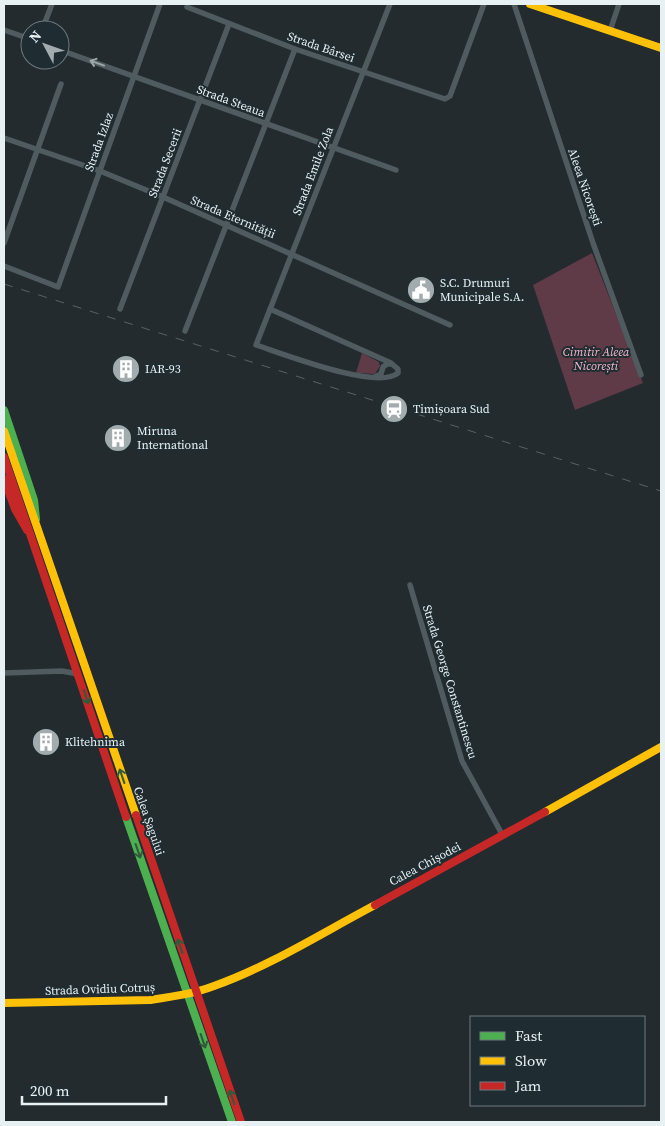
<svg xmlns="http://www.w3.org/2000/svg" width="665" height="1126" font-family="'Source Serif 4',serif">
  <rect width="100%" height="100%" fill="#232b2e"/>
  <g fill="#5f3a47">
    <path d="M592 253 643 383 575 410 533 285Z"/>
    <path d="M362 353 379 362 380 366 375 374 356 373Z"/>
  </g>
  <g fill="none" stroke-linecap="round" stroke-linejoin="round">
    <g stroke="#4f5b5f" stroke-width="5.5">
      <path d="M514 4 593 243 641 375"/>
      <path d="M187 7 295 49 445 99 450 96 484 4"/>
      <path d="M4 30 30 39"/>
      <path d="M42 30 52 4"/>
      <path d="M610 31 619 4"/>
      <path d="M60 50 396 170"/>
      <path d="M4 138 100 171 163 197 450 325"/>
      <path d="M4 243 61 84"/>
      <path d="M4 266 58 287 160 4"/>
      <path d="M120 309 229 24"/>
      <path d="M270 309 391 363"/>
      <path d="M185 331 295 49"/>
      <path d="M375 377 381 374 383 367 387 364H392L398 369V373C378 391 281 353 256 345L390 4"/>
      <path d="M410 585 462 761 503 836"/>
      <path d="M4 673 62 671 78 674"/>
    </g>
    <g stroke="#4caf50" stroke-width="8">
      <path d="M4 410 34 500 36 519"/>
      <path d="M126 817 232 1122"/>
    </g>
    <g stroke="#ffc107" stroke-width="8">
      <path d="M530 4 661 48"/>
      <path d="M4 431 136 815"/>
      <path d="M545 812 661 747"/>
      <path d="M4 1003 150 1000C171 997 193 994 214 986 270 966 322 933 375 905"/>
    </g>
    <g stroke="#c62828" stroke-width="8">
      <path d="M4 457 126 817"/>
      <path d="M4 479 15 509 27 530"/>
      <path d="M136 815 241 1122"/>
      <path d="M375 905 545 812"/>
    </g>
    <path stroke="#596164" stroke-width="1" stroke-dasharray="9 9" stroke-linecap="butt" d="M4 284 661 491"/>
  </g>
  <defs><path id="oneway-shaft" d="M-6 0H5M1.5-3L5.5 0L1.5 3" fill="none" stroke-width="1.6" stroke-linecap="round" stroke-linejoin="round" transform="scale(1.25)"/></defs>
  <use stroke="#9ba6a9" href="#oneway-shaft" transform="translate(97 63) rotate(-160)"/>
  <g stroke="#2f5a3c">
    <use href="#oneway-shaft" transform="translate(86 697) rotate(72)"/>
    <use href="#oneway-shaft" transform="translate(122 776) rotate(-109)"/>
    <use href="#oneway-shaft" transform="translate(138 851) rotate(71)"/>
    <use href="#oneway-shaft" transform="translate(180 946) rotate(-109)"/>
    <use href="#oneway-shaft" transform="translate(203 1041) rotate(71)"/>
    <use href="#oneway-shaft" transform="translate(232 1097) rotate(-109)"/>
  </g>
  <defs>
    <symbol id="civic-disc" viewBox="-11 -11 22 22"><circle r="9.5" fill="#a2abae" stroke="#1f2d32"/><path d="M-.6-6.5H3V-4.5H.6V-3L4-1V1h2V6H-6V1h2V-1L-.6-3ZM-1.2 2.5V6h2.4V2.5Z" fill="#fff"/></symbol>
    <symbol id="building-disc" viewBox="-11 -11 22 22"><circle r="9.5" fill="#a2abae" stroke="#1f2d32"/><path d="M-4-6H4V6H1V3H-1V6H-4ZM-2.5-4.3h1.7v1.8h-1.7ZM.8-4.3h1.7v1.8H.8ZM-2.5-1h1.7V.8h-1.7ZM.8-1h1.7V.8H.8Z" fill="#fff"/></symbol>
    <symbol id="station-disc" viewBox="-11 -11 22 22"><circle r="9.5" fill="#a2abae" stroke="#1f2d32"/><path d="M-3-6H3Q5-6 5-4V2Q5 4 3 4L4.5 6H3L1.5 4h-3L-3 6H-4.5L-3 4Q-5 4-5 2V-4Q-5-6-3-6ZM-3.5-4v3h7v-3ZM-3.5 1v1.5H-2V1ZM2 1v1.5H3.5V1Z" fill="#fff"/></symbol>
  </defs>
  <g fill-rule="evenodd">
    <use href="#civic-disc" x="405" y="274" width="32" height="32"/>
    <use href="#building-disc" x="110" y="353" width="32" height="32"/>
    <use href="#station-disc" x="378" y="393" width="32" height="32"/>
    <use href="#building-disc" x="102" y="422" width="32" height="32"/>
    <use href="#building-disc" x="30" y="726" width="32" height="32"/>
  </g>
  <g text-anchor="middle" stroke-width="4" stroke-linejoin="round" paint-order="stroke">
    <g font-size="12" fill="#e7f0f3" stroke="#1f2d32">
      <text transform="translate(321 47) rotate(19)" y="4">Strada Bârsei</text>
      <text transform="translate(231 101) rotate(20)" y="4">Strada Steaua</text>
      <text transform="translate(99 142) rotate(-70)" y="4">Strada Izlaz</text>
      <text transform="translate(165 163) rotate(-69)" y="4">Strada Secerii</text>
      <text transform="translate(313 171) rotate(-69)" y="4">Strada Emile Zola</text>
      <text transform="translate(585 187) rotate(71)" y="4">Aleea Nicorești</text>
      <text transform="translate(233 217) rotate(23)" y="4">Strada Eternității</text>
      <text transform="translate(450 682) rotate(73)" y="4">Strada George Constantinescu</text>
      <text transform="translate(149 821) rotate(71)" y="4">Calea Șagului</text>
      <text transform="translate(425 864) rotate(-28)" y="4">Calea Chișodei</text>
      <text transform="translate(100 989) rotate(-2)" y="4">Strada Ovidiu Cotruș</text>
    </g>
    <g font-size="12" fill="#e7f0f3" stroke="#1f2d32" text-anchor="start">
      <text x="440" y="287">S.C. Drumuri<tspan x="440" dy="14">Municipale S.A.</tspan></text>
      <text x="145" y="373">IAR-93</text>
      <text x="413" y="413">Timișoara Sud</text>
      <text x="137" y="435">Miruna<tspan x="137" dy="14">International</tspan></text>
      <text x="65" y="746">Klitehnima</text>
    </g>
    <g font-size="12" font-style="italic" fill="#f9b9cd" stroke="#1f2d32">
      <text x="596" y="356">Cimitir Aleea<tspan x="596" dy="14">Nicorești</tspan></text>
    </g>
  </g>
  <rect width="665" height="1126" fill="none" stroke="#e7f0f3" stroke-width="10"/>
  <rect x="470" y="1016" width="175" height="90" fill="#1f2d32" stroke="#6f7b7f"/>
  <rect x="480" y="1032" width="25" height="8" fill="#4caf50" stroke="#6f7b7f"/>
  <text x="515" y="1041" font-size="15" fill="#e7f0f3">Fast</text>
  <rect x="480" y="1057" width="25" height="8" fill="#ffc107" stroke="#6f7b7f"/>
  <text x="515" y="1066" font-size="15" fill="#e7f0f3">Slow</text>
  <rect x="480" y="1082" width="25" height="8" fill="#c62828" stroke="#6f7b7f"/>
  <text x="515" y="1091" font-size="15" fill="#e7f0f3">Jam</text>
  <g transform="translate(45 45) rotate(311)"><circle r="24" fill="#1f2d32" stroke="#6f7b7f"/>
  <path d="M0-4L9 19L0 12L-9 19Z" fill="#a2abae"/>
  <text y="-8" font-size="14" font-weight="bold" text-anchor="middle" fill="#e7f0f3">N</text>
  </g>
  <path d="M22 1096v8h144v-8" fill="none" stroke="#e7f0f3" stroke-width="2.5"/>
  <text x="30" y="1096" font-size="15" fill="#e7f0f3" stroke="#1f2d32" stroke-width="4" paint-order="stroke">200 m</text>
</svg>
